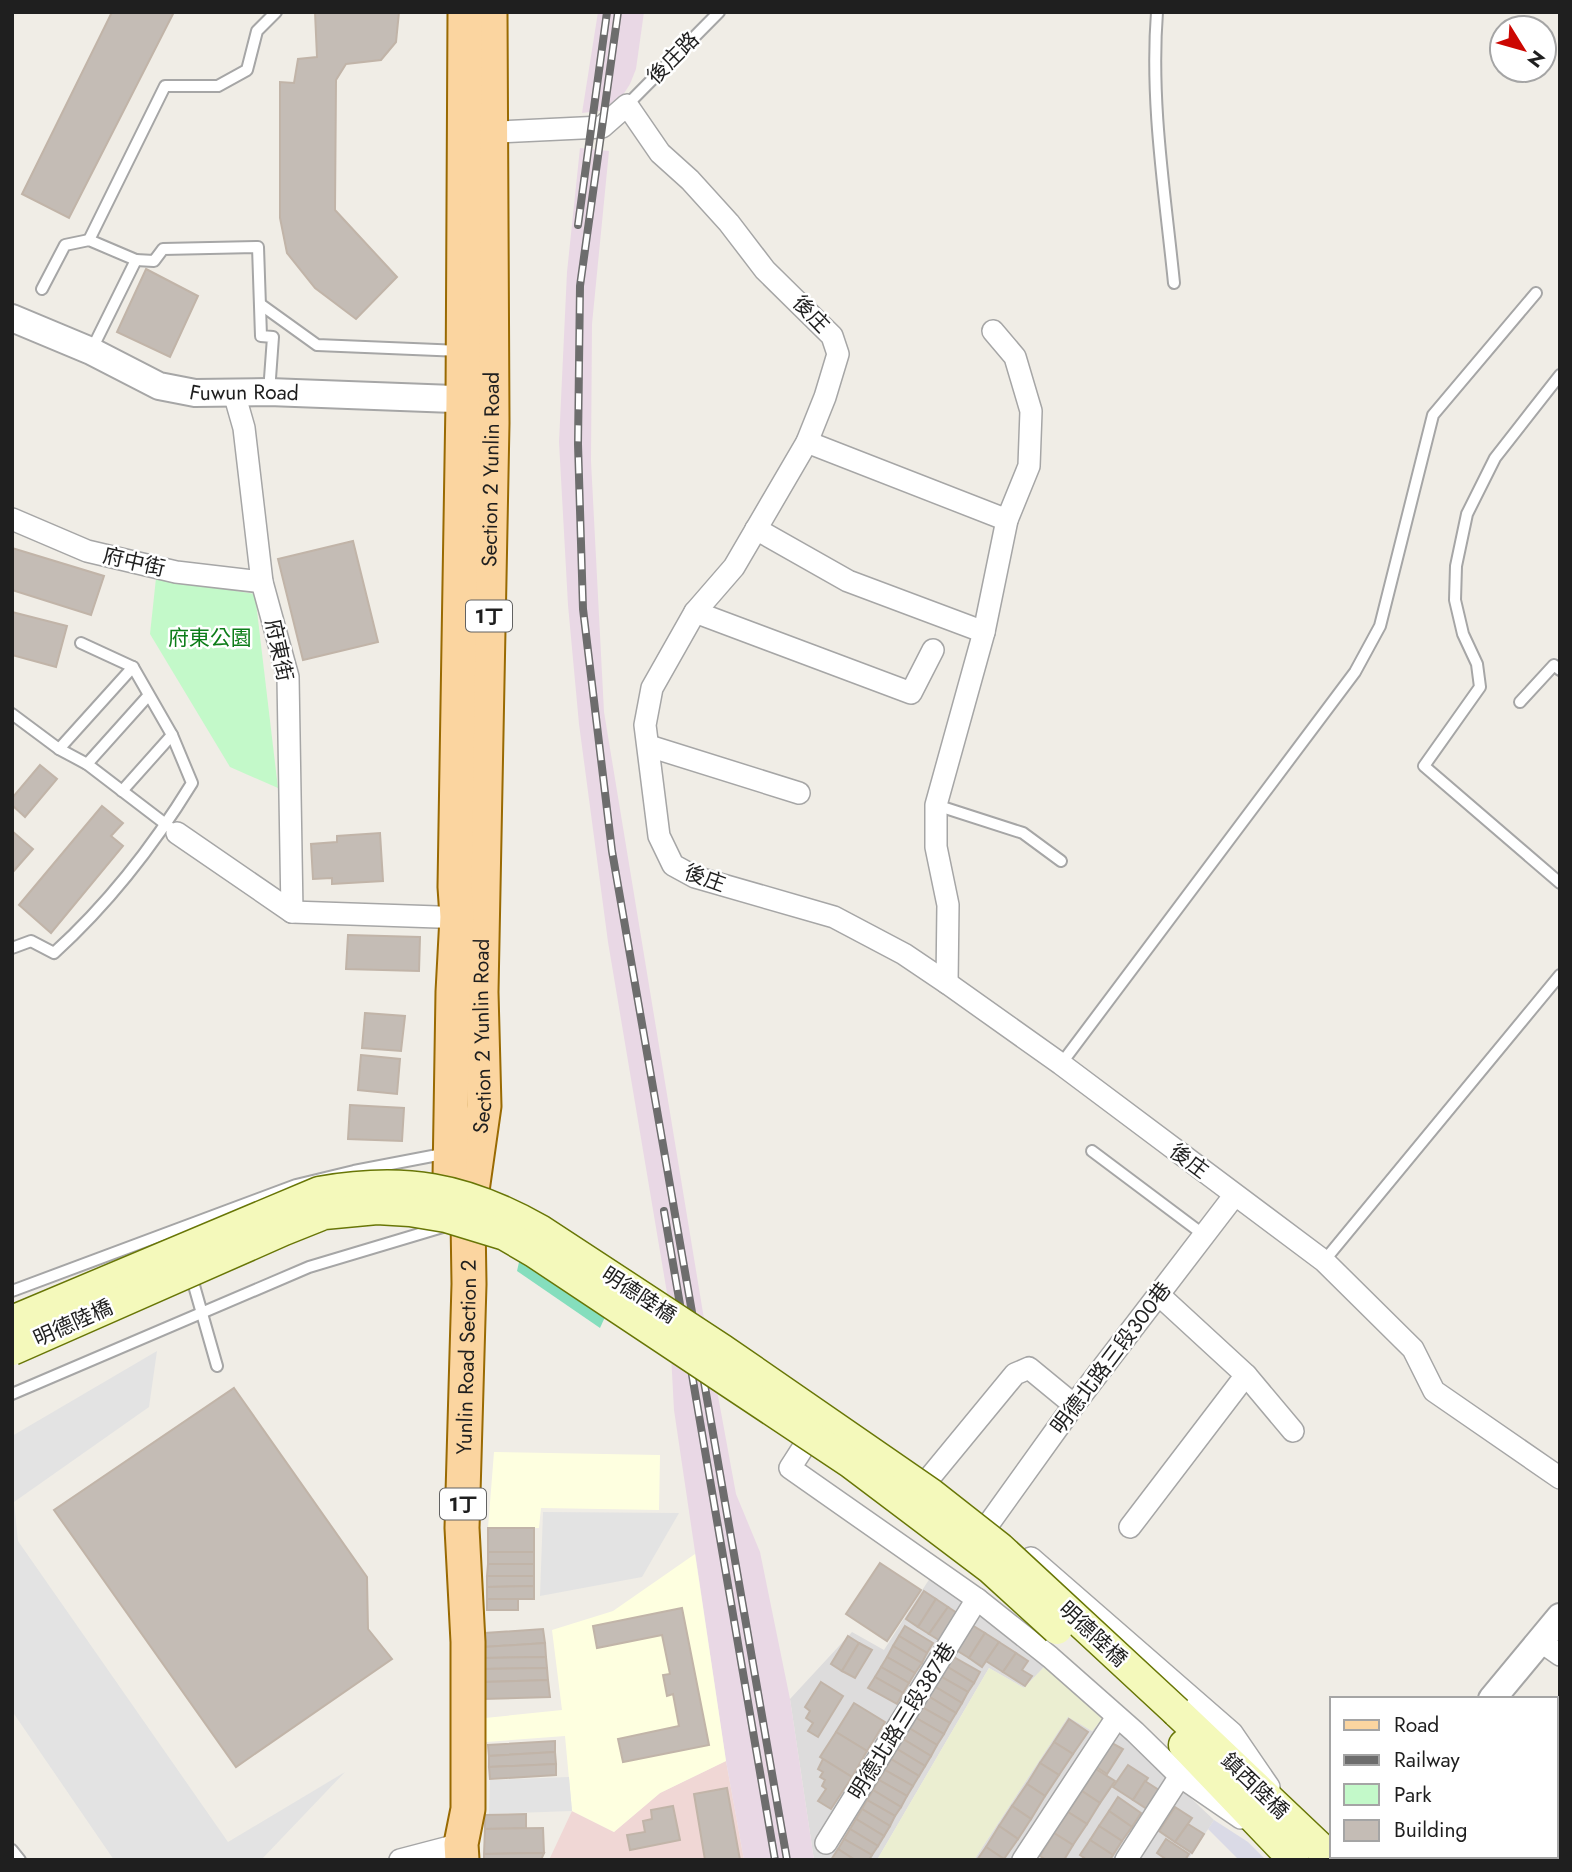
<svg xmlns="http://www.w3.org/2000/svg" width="1572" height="1872" font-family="Jost,'Noto Sans TC',sans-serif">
  <rect width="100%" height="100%" fill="#f0ede6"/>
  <g fill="#dddcdc">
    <path d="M930 1578 983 1616 1045 1666 1024 1688 989 1668 877 1860H814L790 1699 852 1632 884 1650Z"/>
    <path d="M1068 1716 1092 1731 1102 1719 1141 1751 1214 1820 1188 1860H974Z"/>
  </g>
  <path fill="#f0d7d5" d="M726 1761 744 1860H549L572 1811 614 1832 660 1793Z"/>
  <g fill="#e9d8e5">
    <path d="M598 12H644L636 69 630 84 614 109 582 113Z"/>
    <path d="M580 148 609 151 592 324 591 461 604 712 705 1325 736 1494 760 1552 790 1699 814 1860H744L726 1761 674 1410 668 1299 608 942 579 724 568 605 559 442 567 272Z"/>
  </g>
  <g fill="#feffe0">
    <path d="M494 1452 660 1455 659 1510 541 1508 539 1528H488Z"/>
    <path d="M695 1554 726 1761 660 1793 614 1832 572 1811 565 1736 486 1742 485 1718 562 1710 552 1630 613 1611Z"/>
  </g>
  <path fill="#ebeed1" d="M1045 1666 1102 1719 1092 1731 1068 1717 974 1860H877L989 1668 1024 1688Z"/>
  <path fill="#c3f9c9" d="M156 578 255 594 278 788 230 767 150 634Z"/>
  <path fill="#85debd" d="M529 1218 623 1277 600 1328 517 1271Z"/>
  <g fill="#e3e3e3">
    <path d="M157 1351 149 1407 14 1502 18 1541 228 1842 345 1772 261 1860H114L12 1711V1436Z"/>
    <path d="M543 1512 679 1513 642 1577 540 1596Z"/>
    <path d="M569 1777 572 1811 489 1814 490 1780Z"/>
  </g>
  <path fill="#dadae6" d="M1214 1820 1248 1842 1266 1860H1239L1208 1829Z"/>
  <g fill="#c4bcb5" stroke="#c1b4a8" stroke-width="2">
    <path d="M112 12H174L69 218 22 194Z"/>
    <path d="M315 12H399L396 42 381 60 346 64 336 80 335 210 397 277 356 319 315 288 287 253 280 218V82L294 83 298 59 317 57Z"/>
    <path d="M146 269 198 296 170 357 117 332Z"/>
    <path d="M353 541 378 642 303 660 278 559Z"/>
    <path d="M12 548 104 576 91 615 12 590Z"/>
    <path d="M12 612 67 626 56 667 12 655Z"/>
    <path d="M40 765 57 779 25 817 12 805V798Z"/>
    <path d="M102 806 123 823 111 836 123 846 51 933 19 905Z"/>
    <path d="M12 831 33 849 12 873Z"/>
    <path d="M380 833 383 881 332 884V878L313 879 311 844 337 842V836Z"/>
    <path d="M348 935 420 937 419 971 346 969Z"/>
    <path d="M365 1013 405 1016 401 1051 362 1048Z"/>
    <path d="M361 1055 400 1059 397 1094 358 1090Z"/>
    <path d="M350 1105 404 1108 402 1141 348 1139Z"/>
    <path d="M234 1388 367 1577 368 1629 392 1659 236 1767 54 1510Z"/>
    <rect x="488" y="1528" width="46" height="24"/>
    <rect x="488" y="1552" width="46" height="12"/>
    <path d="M880 1563 921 1590 887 1641 846 1614Z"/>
    <path d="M488 1564H534V1576H487Z"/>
    <path d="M487 1576H534V1586L487 1587Z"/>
    <path d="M534 1586V1599H487V1587Z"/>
    <path d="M924 1591 936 1599 918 1627 906 1619Z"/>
    <rect x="487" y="1599" width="31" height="11"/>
    <path d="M936 1599 948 1607 929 1634 918 1627Z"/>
    <path d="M948 1607 960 1615 942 1642 929 1634Z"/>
    <path d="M682 1608 709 1745 623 1762 618 1739 679 1726 673 1694 667 1696 663 1675 670 1674 662 1635 597 1648 593 1626Z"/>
    <path d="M972 1625 985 1633 969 1658 956 1650Z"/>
    <path d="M905 1626 933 1643 927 1653 899 1636Z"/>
    <path d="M543 1629 545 1643 484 1647 485 1633Z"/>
    <path d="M985 1633 999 1642 982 1667 969 1658Z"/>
    <path d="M848 1636 859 1643 842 1671 831 1664Z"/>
    <path d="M899 1636 927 1653 922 1663 893 1646Z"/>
    <path d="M999 1642 1016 1653 1003 1672 986 1661Z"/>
    <path d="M545 1643 546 1657 484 1658V1647Z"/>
    <path d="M859 1643 872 1650 855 1678 842 1671Z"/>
    <path d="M893 1646 922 1663 915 1673 887 1657Z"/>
    <path d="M1016 1653 1028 1661 1022 1670 1032 1676 1025 1686 1003 1672Z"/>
    <path d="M952 1656 980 1672 974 1683 946 1666Z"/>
    <path d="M546 1657 547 1668 483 1669 484 1658Z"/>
    <path d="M887 1657 915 1673 909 1683 881 1667Z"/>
    <path d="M946 1666 974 1683 968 1692 940 1676Z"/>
    <path d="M881 1667 909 1683 903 1693 875 1677Z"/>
    <path d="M547 1668 548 1680 483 1682V1669Z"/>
    <path d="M940 1676 968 1692 962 1703 934 1686Z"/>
    <path d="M875 1677 903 1693 897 1704 868 1688Z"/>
    <path d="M548 1680 550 1697 483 1699V1682Z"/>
    <path d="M821 1682 843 1696 818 1737 808 1731 813 1723 806 1718 810 1711 805 1707Z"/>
    <path d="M934 1686 962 1703 956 1713 928 1696Z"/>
    <path d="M928 1696 956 1713 950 1723 922 1707Z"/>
    <path d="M854 1703 885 1722 867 1751 836 1732Z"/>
    <path d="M922 1707 950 1723 944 1734 916 1718Z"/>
    <path d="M916 1718 944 1734 937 1745 909 1728Z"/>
    <path d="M1069 1719 1088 1732 1073 1754 1054 1742Z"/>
    <path d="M909 1728 937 1745 931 1756 903 1739Z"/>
    <path d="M836 1732 867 1751 852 1777 820 1757Z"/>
    <path d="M903 1739 931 1756 925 1766 897 1749Z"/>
    <path d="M555 1741V1752L489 1756 488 1745Z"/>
    <path d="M1054 1742 1073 1754 1059 1775 1040 1763Z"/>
    <path d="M1110 1742 1123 1749 1107 1774 1095 1766Z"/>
    <path d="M897 1749 925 1766 919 1776 891 1759Z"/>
    <path d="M555 1752 556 1764 489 1767V1756Z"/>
    <path d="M823 1759 852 1777 831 1809 818 1801 826 1789 822 1786 825 1780 820 1777 823 1772 818 1769Z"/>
    <path d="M891 1759 919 1776 913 1786 885 1770Z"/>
    <path d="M1040 1763 1059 1775 1045 1796 1027 1784Z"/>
    <path d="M556 1764V1775L490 1779 489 1767Z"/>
    <path d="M1128 1765 1148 1778 1133 1800 1113 1787Z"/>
    <path d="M1096 1769 1115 1781 1100 1803 1082 1791Z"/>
    <path d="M885 1770 913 1786 907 1796 879 1780Z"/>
    <path d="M879 1780 907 1796 901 1807 873 1790Z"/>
    <path d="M1145 1781 1162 1792 1150 1811 1133 1800Z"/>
    <path d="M1027 1784 1045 1796 1031 1819 1012 1806Z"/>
    <path d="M727 1788 740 1860H705L694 1794Z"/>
    <path d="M873 1790 901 1807 895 1816 867 1800Z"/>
    <path d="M1082 1791 1100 1803 1087 1824 1068 1812Z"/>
    <path d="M1118 1797 1141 1813 1132 1827 1109 1811Z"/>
    <path d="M867 1800 895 1816 890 1826 862 1809Z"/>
    <path d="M673 1806 680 1840 630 1850 627 1835 645 1832 643 1821 652 1819 651 1810Z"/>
    <path d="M1012 1806 1031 1819 1018 1839 999 1826Z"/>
    <path d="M1175 1807 1192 1818 1175 1842 1159 1831Z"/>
    <path d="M862 1809 890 1826 884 1836 856 1819Z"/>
    <path d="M1109 1811 1132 1827 1122 1841 1099 1826Z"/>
    <path d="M1068 1812 1087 1824 1073 1845 1054 1833Z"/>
    <path d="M526 1814V1828L485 1829V1815Z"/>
    <path d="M856 1819 884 1836 878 1846 850 1829Z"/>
    <path d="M1188 1824 1204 1834 1192 1853 1175 1842Z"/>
    <path d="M999 1826 1018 1839 1004 1859 986 1847Z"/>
    <path d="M1099 1826 1122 1841 1113 1855 1090 1840Z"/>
    <path d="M543 1828 544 1853 484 1854 485 1829Z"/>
    <path d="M850 1829 878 1846 872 1855 844 1839Z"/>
    <path d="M1054 1833 1073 1845 1064 1860H1046L1040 1856Z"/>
    <path d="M844 1839 872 1855 869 1860H855L838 1849Z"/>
    <path d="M1166 1839 1189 1854 1185 1860H1167L1157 1853Z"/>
    <path d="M1090 1840 1113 1855 1110 1860H1087L1080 1855Z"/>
    <path d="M986 1847 1004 1859V1860H977Z"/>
    <path d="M838 1849 855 1860H831Z"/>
    <path d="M544 1853 541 1860H484V1854Z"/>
  </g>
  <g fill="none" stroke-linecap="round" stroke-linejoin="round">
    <defs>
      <g id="service">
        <path d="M1157 12C1150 103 1165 193 1174 283"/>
        <path d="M627 105 719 12"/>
        <path d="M89 240 165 86H218L247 70 257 31 276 12"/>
        <path d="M136 260 154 261 163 249 258 247 261 336 273 337 269 392"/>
        <path d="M42 289 65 245 89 240 136 260 91 351"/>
        <path d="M260 304 317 345 461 351"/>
        <path d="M1560 375 1495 458 1467 514 1456 566 1455 600 1463 634 1477 664 1480 687 1424 766 1560 883"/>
        <path d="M1520 702 1554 665 1560 670"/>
        <path d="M12 714 59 749 87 764 172 829"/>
        <path d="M59 749 133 667"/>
        <path d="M87 764 148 696"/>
        <path d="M122 791 172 735"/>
        <path d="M936 805 1023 833 1061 861"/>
        <path d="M12 948 31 941 54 953C108 904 154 845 192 783L172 735 133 667 81 643"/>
        <path d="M1061 1064 1355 672 1380 626 1433 415 1536 293"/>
        <path d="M1092 1151 1204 1235"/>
        <path d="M1324 1261 1560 975"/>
        <path d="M191 1275 217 1366"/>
        <path d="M12 1291 296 1185 354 1171 448 1153"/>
        <path d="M12 1394 309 1267 446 1226"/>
        <path d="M12 1850 20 1860"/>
      </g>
      <g id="minor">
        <path d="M479 133 602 127 627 105 660 153 690 180 729 223 765 270 832 336 838 354 825 397 807 442 734 567 695 612 652 688 645 725 659 836 673 865 695 877 834 917 904 954 947 983 1061 1064 1324 1261 1413 1349 1434 1391 1560 1478"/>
        <path d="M234 393 244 428 262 582 288 677 292 912"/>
        <path d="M807 442 1007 520"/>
        <path d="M12 519 87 551 176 572 262 582"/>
        <path d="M756 529 848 581 984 632"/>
        <path d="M695 612 911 693 933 650"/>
        <path d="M649 746 799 793"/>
        <path d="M177 833 292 912 467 918"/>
        <path d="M947 983 948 905 936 847V805L984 632 1007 520 1029 466 1031 411 1015 357 993 331"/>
        <path d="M1159 1295 1246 1375 1293 1431"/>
        <path d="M817 1426 790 1468 977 1599 1050 1657 1135 1732 1180 1776 1241 1818"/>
        <path d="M931 1476 1015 1374 1029 1368 1074 1405"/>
        <path d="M990 1522 1074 1405 1234 1196"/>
        <path d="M1130 1527 1246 1375"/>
        <path d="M1031 1558 1232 1733 1269 1787"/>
        <path d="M1540 1641 1560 1655"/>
        <path d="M826 1843 977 1599"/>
        <path d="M400 1860 461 1844"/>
        <path d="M1023 1860 1117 1717"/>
        <path d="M1126 1860 1180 1776"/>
      </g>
      <g id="tertiary">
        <path id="s1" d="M12 318 91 351 159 386 195 393 269 392 480 400"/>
        <path d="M1492 1699 1560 1617"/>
        <path d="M1358 1860 1360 1856"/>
      </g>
      <g id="secondary">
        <path d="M1177 1712 1333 1860"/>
        <path d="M1184 1745 1294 1860"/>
      </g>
      <g id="primary">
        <path id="s2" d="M468 1219 484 1106 481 992 492 423 490 12"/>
        <path id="s3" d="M462 1860 461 1844 468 1809V1642L462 1528 469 1284 468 1219 450 1178 453 992 457 917 455 887 463 401 465 12"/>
      </g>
    </defs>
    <use href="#service" stroke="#a6a6a6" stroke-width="14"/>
    <use href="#minor" stroke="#a6a6a6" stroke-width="24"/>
    <use href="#tertiary" stroke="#a6a6a6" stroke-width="30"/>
    <use href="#secondary" stroke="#687606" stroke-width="33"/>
    <use href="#primary" stroke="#996a02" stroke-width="37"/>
    <use href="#service" stroke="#fff" stroke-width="10"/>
    <use href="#minor" stroke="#fff" stroke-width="21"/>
    <use href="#tertiary" stroke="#fff" stroke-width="26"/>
    <use href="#secondary" stroke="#f4f9bb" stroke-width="30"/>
    <use href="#primary" stroke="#fbd5a0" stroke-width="33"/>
    <defs>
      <g id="rail">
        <path d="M618 12 580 286 578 444 583 609 612 851 787 1860"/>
        <path d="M578 225 607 12"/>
        <path d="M664 1211 775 1860"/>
      </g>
    </defs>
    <use href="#rail" stroke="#6d6d6d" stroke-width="8"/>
    <use href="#rail" stroke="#fff" stroke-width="5" stroke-dasharray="16" stroke-linecap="butt"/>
    <defs>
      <g id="secondary-bridge">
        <path d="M12 1321 319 1192C404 1177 464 1187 540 1230L723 1350 930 1493 1000 1548 1177 1712"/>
        <path d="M12 1350 284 1230 324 1214 377 1209 410 1211 446 1217 505 1235 534 1252 851 1463 990 1568 1057 1629"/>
      </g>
    </defs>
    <use href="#secondary-bridge" stroke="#687606" stroke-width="33" stroke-linecap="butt"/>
    <use href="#secondary-bridge" stroke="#f4f9bb" stroke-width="30"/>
  </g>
  <g text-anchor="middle" stroke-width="5" stroke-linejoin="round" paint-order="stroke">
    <g fill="#fff" stroke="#626262" stroke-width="2">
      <rect x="466" y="600.5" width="46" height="31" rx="5"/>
      <rect x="440" y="1488.5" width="46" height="31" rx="5"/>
    </g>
    <g font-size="19" font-weight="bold" fill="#1f1f1f">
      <text x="489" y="623">1丁</text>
      <text x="463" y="1511">1丁</text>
    </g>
    <g font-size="21" fill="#1f1f1f" stroke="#fff">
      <text transform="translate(673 58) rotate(-45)" y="7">後庄路</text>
      <text transform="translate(811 314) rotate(46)" y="7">後庄</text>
      <text dy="7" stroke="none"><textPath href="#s1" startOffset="248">Fuwun Road</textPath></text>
      <text dy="7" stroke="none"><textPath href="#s2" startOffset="751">Section 2 Yunlin Road</textPath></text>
      <text transform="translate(134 562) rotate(13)" y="7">府中街</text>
      <text transform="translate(279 650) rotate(78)" y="7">府東街</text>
      <text transform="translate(705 878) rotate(20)" y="7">後庄</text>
      <text dy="7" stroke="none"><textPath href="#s2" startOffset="184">Section 2 Yunlin Road</textPath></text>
      <text transform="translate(1189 1161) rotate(37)" y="7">後庄</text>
      <text transform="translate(639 1295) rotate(33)" y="7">明德陸橋</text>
      <text transform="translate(73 1323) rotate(-24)" y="7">明德陸橋</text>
      <text dy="7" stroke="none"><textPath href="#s3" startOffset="504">Yunlin Road Section 2</textPath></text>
      <text transform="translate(1111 1358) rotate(-53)" y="7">明德北路三段300巷</text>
      <text transform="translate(1093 1634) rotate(43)" y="7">明德陸橋</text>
      <text transform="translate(902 1721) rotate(-58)" y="7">明德北路三段387巷</text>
      <text transform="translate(1255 1786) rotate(44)" y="7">鎮西陸橋</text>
    </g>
    <g font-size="21" fill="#0d7d19" stroke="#fff">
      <text x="210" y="645">府東公園</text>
    </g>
  </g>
  <rect width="1572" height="1872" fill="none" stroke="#1f1f1f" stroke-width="28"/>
  <rect x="1330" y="1697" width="228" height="161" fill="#ffffff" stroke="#a5a5a5" stroke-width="2"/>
  <rect x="1344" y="1720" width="35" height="10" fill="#fbd5a0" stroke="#a5a5a5" stroke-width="2"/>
  <text x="1394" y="1732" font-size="21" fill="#1f1f1f">Road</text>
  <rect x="1344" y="1755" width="35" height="10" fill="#6d6d6d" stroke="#a5a5a5" stroke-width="2"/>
  <text x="1394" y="1767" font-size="21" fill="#1f1f1f">Railway</text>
  <rect x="1344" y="1784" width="35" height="21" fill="#c3f9c9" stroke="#a5a5a5" stroke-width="2"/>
  <text x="1394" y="1802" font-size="21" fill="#1f1f1f">Park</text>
  <rect x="1344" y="1820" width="35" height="21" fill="#c4bcb5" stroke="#a5a5a5" stroke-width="2"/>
  <text x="1394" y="1837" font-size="21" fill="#1f1f1f">Building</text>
  <g transform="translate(1523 49) rotate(127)"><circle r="33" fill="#ffffff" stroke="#a5a5a5" stroke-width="2"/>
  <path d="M0-5L12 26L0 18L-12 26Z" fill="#cc0702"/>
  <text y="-10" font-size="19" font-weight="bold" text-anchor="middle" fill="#1f1f1f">N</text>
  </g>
</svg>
